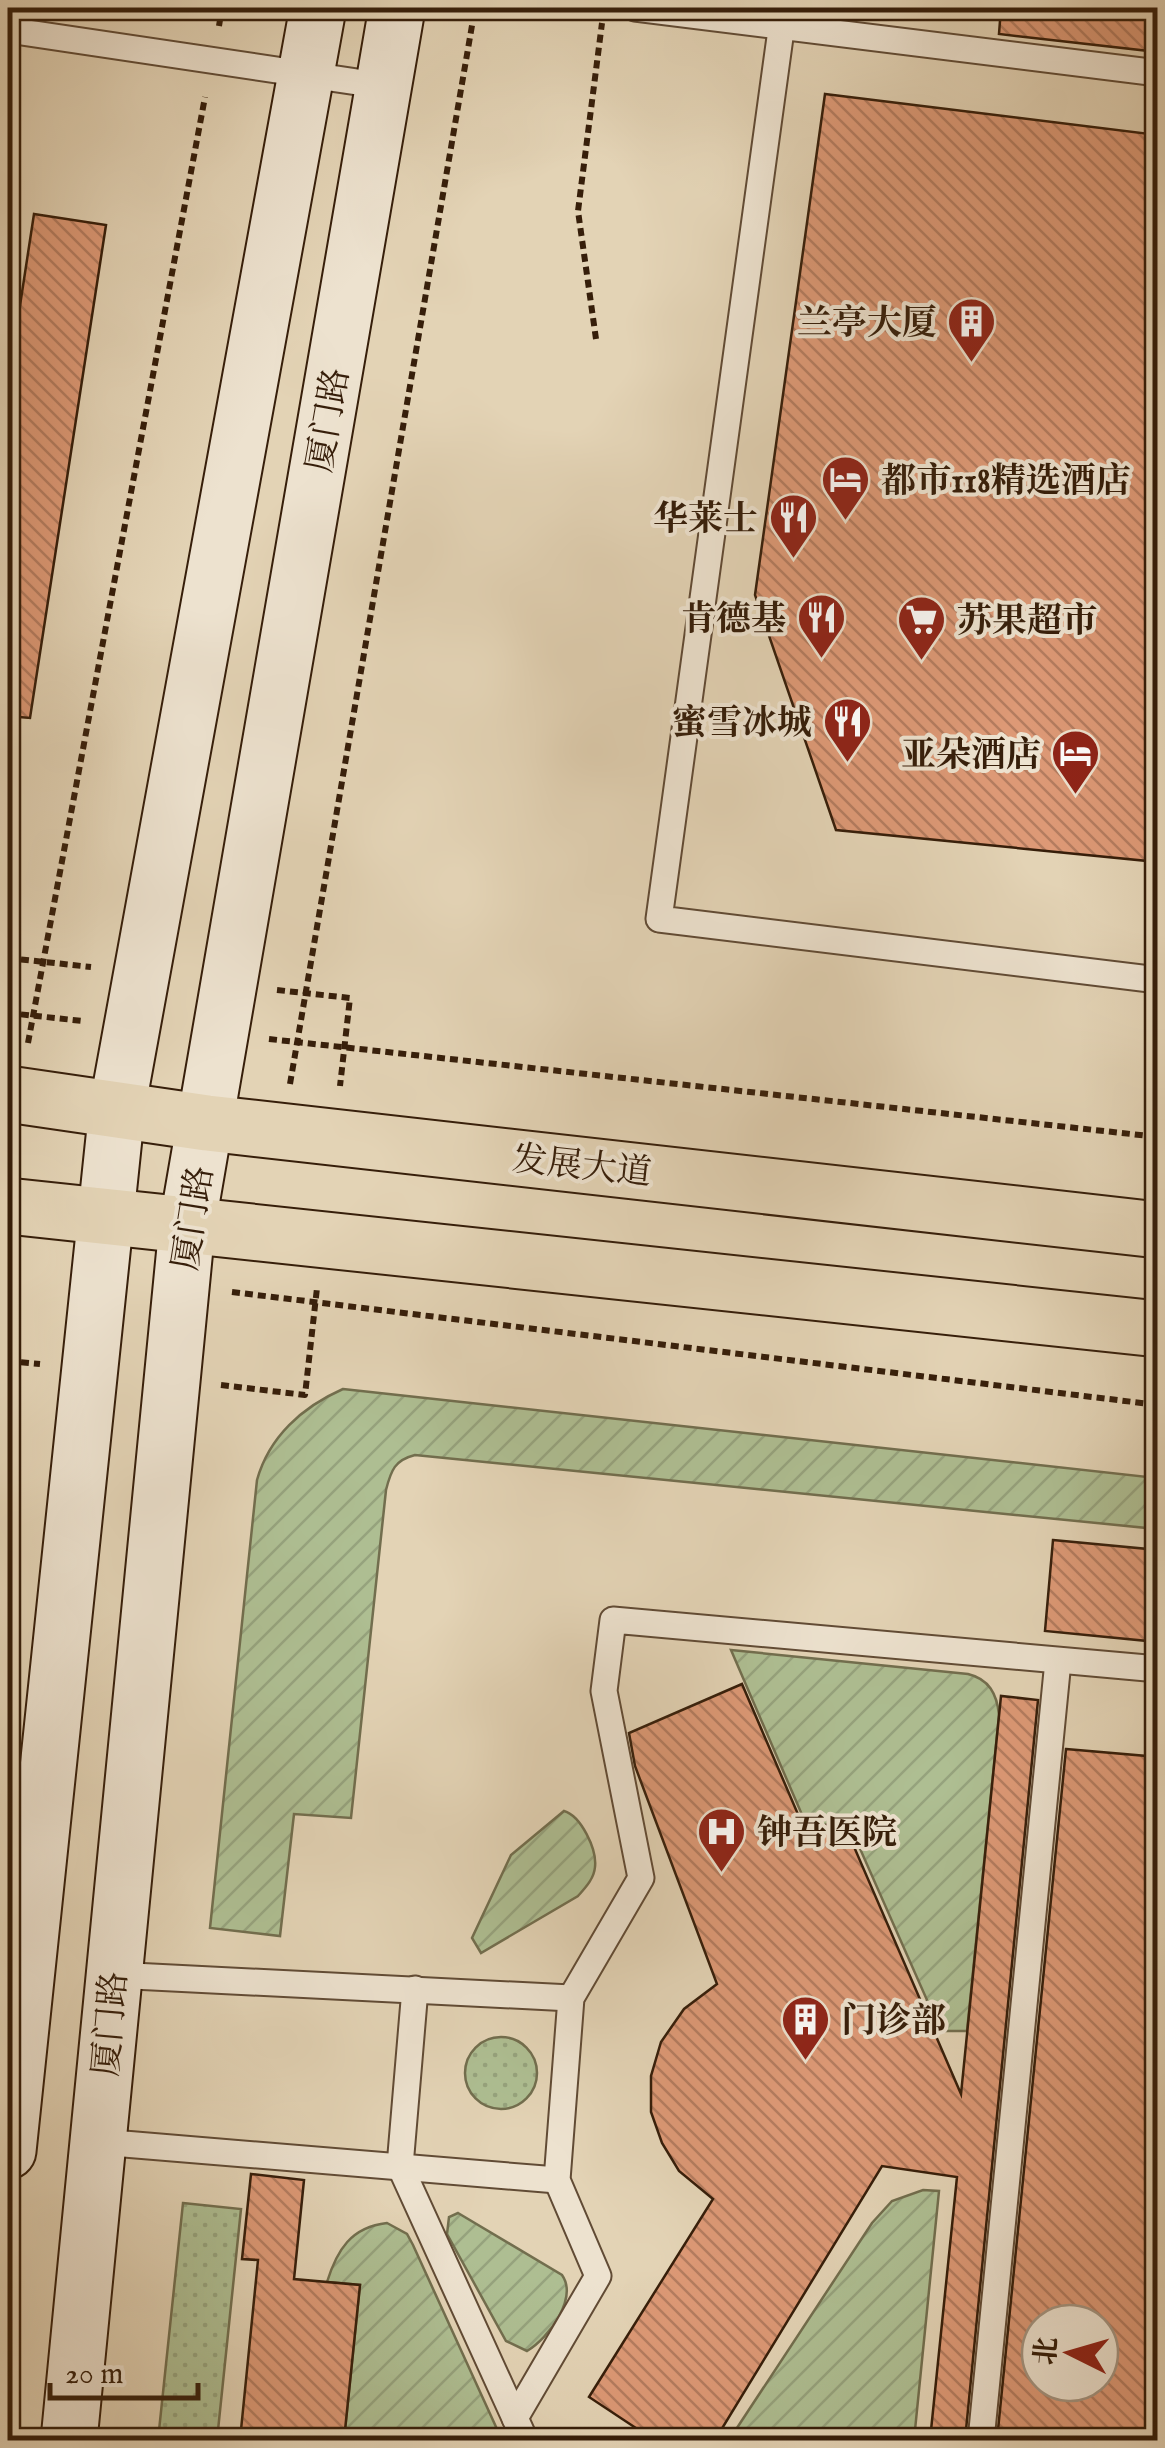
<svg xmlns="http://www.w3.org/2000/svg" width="1165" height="2448" font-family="'IM FELL English','Noto Serif SC',serif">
  <defs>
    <pattern id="grass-dots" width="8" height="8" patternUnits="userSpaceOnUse" patternTransform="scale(2.5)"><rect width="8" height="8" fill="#aebe92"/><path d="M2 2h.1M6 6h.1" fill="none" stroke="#96a37d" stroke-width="1.8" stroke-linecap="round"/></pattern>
    <pattern id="garden-furrows" width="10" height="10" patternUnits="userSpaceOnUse" patternTransform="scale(2.5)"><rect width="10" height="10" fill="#aebe92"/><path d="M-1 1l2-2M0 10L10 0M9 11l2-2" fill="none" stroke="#96a37d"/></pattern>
    <pattern id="building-back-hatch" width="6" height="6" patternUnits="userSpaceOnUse" patternTransform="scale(2.5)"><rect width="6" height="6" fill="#dd9976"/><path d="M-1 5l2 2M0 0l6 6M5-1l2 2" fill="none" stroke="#b47c5f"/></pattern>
  </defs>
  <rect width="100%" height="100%" fill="#e3d3b5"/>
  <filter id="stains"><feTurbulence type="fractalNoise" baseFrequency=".002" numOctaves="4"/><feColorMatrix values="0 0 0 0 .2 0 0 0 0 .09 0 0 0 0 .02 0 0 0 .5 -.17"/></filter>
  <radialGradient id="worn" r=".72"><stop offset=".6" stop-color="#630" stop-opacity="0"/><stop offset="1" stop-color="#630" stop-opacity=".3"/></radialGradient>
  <g fill="url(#grass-dots)" stroke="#726e4e" stroke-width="2.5">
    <circle cx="501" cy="2073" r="36"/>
    <path d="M183 2203 241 2209 217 2440H158Z"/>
  </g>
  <g fill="url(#garden-furrows)" stroke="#726e4e" stroke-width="2.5">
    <path d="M343 1389 1157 1478V1529L415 1455C395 1460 391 1470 386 1490L351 1818 294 1814 280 1936 210 1928 257 1480C269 1437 302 1407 343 1389Z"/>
    <path d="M731 1650 968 1674C989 1679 997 1694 999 1715L967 2031H928L921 2020 927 2000 846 1817 809 1831Z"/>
    <path d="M564 1811C581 1816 597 1849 595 1867 594 1879 585 1888 578 1896L481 1953 472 1938 511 1855Z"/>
    <path d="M923 2190 939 2191 914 2440H729L872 2223 892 2201Z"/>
    <path d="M458 2213 562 2275C578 2298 549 2338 527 2351L506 2341 447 2234 449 2217Z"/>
    <path d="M387 2223 407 2234 413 2245 502 2440H344L360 2285 327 2282C337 2250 351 2227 387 2223Z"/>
  </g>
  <g fill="url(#building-back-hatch)" stroke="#361e0a" stroke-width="2.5" fill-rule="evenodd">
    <path d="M1001 8H1158V52L999 34Z"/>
    <path d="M825 94 1158 135V862L836 830 755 595Z"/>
    <path d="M34 214 106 225 30 718 8 716V384Z"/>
    <path d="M1053 1540 1158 1550V1642L1045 1631Z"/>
    <path d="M742 1684 806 1833 842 1819 961 2094 1001 1696 1038 1700 965 2440H930L957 2177 882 2166 715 2440H654L589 2397 713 2199 679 2171 662 2143 651 2112V2076L661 2042 684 2009 717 1984 635 1766 629 1733Z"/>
    <path d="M1066 1749 1158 1757V2440H997ZM1040 2323H1100V2383H1040Z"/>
    <path d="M251 2174 304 2180 294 2279 360 2285 344 2440H240L258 2260 242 2259Z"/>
  </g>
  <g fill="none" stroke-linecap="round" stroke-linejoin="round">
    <defs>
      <g id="lane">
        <path d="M635 8 1158 73"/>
        <path d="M784 8 659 919 1158 980"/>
        <path d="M8 30 384 86"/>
        <path d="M113 1975 571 1998"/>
        <path d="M415 1989 400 2166 525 2440"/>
        <path d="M100 2142 557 2180"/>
        <path d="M515 2418 598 2276 557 2180 571 1998 641 1878 604 1691 613 1620 1158 1669"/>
        <path d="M981 2440 1058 1661"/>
      </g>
      <g id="secondary">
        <path d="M8 2151 117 1109 318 8"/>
        <path d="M69 2440 187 1227 397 8"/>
      </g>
      <g id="primary">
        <path d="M8 1094 207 1123 1158 1230"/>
        <path d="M8 1206 1158 1329"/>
      </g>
    </defs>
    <use href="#lane" stroke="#614b35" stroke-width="29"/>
    <use href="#secondary" stroke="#361e0a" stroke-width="59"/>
    <use href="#primary" stroke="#361e0a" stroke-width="59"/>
    <g stroke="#361e0a" stroke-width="6" stroke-dasharray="8 5" stroke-linecap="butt">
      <path d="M219 26 222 8"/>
      <path d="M596 339 578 211 602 23"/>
      <path d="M8 958 91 967"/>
      <path d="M277 990 350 998 340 1086"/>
      <path d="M8 1013 83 1021"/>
      <path d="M269 1039 1158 1137"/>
      <path d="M28 1043 205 97"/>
      <path d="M290 1084 475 8"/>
      <path d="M232 1292 1158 1405"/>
      <path d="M8 1361 40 1364"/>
      <path d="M221 1385 305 1395 317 1288"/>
    </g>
    <use href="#lane" stroke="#ede2cf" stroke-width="25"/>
    <use href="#secondary" stroke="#ede2cf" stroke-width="55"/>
    <use href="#primary" stroke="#e3d3b5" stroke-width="55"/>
  </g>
  <defs>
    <symbol id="building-pin" viewBox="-11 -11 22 30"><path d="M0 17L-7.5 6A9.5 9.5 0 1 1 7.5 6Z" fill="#8f2418" stroke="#ede2cf"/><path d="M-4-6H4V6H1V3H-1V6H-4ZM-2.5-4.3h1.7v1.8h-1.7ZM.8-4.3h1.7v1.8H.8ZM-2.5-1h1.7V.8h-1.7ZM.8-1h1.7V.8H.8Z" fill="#fff"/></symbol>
    <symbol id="hotel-pin" viewBox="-11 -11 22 30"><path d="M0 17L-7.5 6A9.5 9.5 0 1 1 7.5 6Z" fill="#8f2418" stroke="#ede2cf"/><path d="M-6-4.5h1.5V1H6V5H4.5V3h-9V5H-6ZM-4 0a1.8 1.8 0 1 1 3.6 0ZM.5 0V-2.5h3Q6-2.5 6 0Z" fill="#fff"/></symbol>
    <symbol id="restaurant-pin" viewBox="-11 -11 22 30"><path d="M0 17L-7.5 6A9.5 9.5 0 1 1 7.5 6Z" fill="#8f2418" stroke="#ede2cf"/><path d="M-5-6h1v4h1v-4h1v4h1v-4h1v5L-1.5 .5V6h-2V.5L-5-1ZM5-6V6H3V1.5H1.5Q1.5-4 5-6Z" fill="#fff"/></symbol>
    <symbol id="supermarket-pin" viewBox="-11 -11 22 30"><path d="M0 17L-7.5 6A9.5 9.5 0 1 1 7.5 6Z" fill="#8f2418" stroke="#ede2cf"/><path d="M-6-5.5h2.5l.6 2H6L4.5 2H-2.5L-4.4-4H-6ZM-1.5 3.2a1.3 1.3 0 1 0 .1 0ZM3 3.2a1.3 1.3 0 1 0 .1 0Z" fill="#fff"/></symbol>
    <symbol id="hospital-pin" viewBox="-11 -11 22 30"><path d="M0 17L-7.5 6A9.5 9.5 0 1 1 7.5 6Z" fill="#8f2418" stroke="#ede2cf"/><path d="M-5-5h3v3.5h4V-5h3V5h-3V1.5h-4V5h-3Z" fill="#fff"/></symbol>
  </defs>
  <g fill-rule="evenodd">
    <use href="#building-pin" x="944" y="294" width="55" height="75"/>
    <use href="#hotel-pin" x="818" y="452" width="55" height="75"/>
    <use href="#restaurant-pin" x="766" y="490" width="55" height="75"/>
    <use href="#restaurant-pin" x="794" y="590" width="55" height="75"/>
    <use href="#supermarket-pin" x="894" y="592" width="55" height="75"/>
    <use href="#restaurant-pin" x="820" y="694" width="55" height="75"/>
    <use href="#hotel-pin" x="1048" y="726" width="55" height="75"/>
    <use href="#hospital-pin" x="694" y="1804" width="55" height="75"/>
    <use href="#building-pin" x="778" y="1992" width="55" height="75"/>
  </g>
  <g text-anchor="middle" stroke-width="8" stroke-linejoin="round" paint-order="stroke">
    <g font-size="35" font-weight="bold" fill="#361e0a" stroke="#ede2cf" text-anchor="end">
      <text x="937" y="334">兰亭大厦</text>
      <text x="881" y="492" text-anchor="start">都市118精选酒店</text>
      <text x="758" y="530">华莱士</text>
      <text x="786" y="630">肯德基</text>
      <text x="957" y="632" text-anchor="start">苏果超市</text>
      <text x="812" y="734">蜜雪冰城</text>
      <text x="1041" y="766">亚朵酒店</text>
      <text x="757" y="1844" text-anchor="start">钟吾医院</text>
      <text x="841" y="2032" text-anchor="start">门诊部</text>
    </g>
    <g font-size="35" fill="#361e0a" stroke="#ede2cf">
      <text transform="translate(327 420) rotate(-80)" y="12">厦门路</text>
      <text transform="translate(582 1165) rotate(6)" y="12">发展大道</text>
      <text transform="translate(192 1218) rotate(-81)" y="12">厦门路</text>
      <text transform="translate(109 2024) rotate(-85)" y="12">厦门路</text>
    </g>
  </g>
  <rect width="1165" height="2448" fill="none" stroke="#e3d3b5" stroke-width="40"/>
  <rect x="10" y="10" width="1145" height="2428" fill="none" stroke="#361e0a" stroke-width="5"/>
  <rect x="20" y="20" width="1125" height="2408" fill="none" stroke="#361e0a" stroke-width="2.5"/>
  <g transform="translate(1070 2353) rotate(275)"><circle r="48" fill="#ede2cf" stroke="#a49480" stroke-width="2.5"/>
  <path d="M0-8L18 38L0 25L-18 38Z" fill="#8f2418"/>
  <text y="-15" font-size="28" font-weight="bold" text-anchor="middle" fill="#361e0a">北</text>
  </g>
  <path d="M50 2383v15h148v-15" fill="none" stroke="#361e0a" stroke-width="5"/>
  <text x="65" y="2383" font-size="30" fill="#361e0a" stroke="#ede2cf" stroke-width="8" paint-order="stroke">20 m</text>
  <rect width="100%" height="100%" filter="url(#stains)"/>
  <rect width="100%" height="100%" fill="url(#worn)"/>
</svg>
